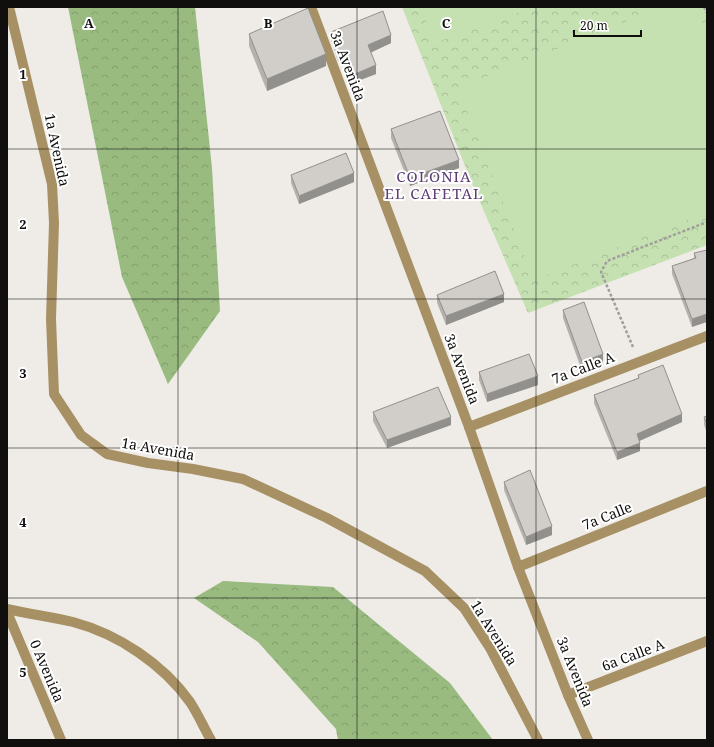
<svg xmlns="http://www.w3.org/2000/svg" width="714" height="747" font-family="'Noto Serif',serif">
  <defs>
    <pattern id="forest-crowns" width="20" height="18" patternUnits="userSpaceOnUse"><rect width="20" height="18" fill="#99bb80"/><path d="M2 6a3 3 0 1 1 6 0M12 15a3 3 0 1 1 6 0" fill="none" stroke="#83a06d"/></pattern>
    <pattern id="park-crowns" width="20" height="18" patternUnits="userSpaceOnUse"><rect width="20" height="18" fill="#c5e1b1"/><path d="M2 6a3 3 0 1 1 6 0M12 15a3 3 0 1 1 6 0" fill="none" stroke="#a8c097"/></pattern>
  </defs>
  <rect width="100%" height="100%" fill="#efece7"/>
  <g fill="url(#forest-crowns)">
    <path d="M68 7H195L212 168 220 311 168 384 122 277Z"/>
    <path d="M223 581 333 587 450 683 493 740H338L336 729 258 642 194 598Z"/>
  </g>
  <path fill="url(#park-crowns)" d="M402 7H707V245L528 313 473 186Z"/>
  <g fill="#c5e1b1">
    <path d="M421 7H532L435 43Z"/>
    <path d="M663 7H696L707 34V212L534 280 458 88Z"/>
  </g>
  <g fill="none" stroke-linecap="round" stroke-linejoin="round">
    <g stroke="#a19f9b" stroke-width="2.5" stroke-dasharray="3 2" stroke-linecap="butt">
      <path d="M704 7 707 13"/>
      <path d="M633 347 601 272 607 261 707 222"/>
    </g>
    <g stroke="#a79164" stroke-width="10">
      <path d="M9 7 52 184 54 223 51 319 54 394 81 435 107 454 148 463 193 469 243 479 327 518 425 571 464 608 490 648 538 740"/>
      <path d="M311 7 469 427 518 567 568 695 588 740"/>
      <path d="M469 427 707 336"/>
      <path d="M518 567 707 491"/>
      <path d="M7 609C29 614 52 617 73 622 118 634 163 664 190 702 198 714 204 728 211 740"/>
      <path d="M7 612 61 740"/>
      <path d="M568 695 707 641"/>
    </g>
  </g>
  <g fill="#b4b1ae">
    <path d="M331 32 391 43 371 52 376 74 355 82 346 59 338 61 331 40Z"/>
    <path d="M249 34 326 66 267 91 249 46Z"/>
    <path d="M391 129 459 168 410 186 391 138Z"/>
    <path d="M291 175 354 182 299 204 291 183Z"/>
    <path d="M707 250 692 327 672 274V266L694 258V253Z"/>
    <path d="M437 295 504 302 446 325 437 303Z"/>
    <path d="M563 310 603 363 582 371 563 318Z"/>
    <path d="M479 372 538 385 487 402 479 380Z"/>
    <path d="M638 375 682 422 639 441 640 451 617 460 594 403V395L638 378Z"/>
    <path d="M373 412 451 425 387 448 373 421Z"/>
    <path d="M707 416V433L704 425V417Z"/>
    <path d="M504 482 552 535 526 545 504 490Z"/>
  </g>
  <g fill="#92908d">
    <path d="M391 35V43L368 54V45Z"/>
    <path d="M346 50V59L338 61V53Z"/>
    <path d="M326 54V66L267 91V79Z"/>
    <path d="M376 65V74L355 82V74Z"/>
    <path d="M459 160V168L410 186V178Z"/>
    <path d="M354 173V182L299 204V196Z"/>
    <path d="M504 294V302L446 325V316Z"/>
    <path d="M707 314V322L692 327V319Z"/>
    <path d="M603 354V363L582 371V362Z"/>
    <path d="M538 376V385L487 402V394Z"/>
    <path d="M682 414V422L637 442V434Z"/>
    <path d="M451 417V425L387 448V440Z"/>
    <path d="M640 443V451L617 460V452Z"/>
    <path d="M552 526V535L526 545V537Z"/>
  </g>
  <g fill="#d1ceca" stroke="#92908d">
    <path d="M308 8 326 54 267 79 249 34Z"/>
    <path d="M383 11 391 35 368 45 376 65 355 74 346 50 338 53 331 32Z"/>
    <path d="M440 111 459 160 410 178 391 129Z"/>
    <path d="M346 153 354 173 299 196 291 175Z"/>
    <path d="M707 250V314L692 319 672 266 696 258 694 253Z"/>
    <path d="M495 271 504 294 446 316 437 295Z"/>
    <path d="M584 302 603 354 582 362 563 310Z"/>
    <path d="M529 354 538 376 487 394 479 372Z"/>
    <path d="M663 365 682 414 637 434 640 443 617 452 594 395 639 378 638 375Z"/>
    <path d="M438 387 451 417 387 440 373 412Z"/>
    <path d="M707 416V424L704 417Z"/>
    <path d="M530 470 552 526 526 537 504 482Z"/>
  </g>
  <path fill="none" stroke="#100f0d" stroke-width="1" stroke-opacity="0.55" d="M178 7V740M357 7V740M536 7V740M7 149H707M7 299H707M7 448H707M7 598H707"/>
  <g text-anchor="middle" stroke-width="4" stroke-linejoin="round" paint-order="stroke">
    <g font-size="14" fill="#100f0d" stroke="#fff">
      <text transform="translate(348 66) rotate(69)" y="5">3a Avenida</text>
      <text transform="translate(57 150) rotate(78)" y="5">1a Avenida</text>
      <text transform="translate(583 368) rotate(-21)" y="5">7a Calle A</text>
      <text transform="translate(462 369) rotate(69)" y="5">3a Avenida</text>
      <text transform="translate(158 449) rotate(10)" y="5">1a Avenida</text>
      <text transform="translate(607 516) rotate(-22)" y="5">7a Calle</text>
      <text transform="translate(494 633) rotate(58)" y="5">1a Avenida</text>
      <text transform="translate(633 655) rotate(-21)" y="5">6a Calle A</text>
      <text transform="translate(47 671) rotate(67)" y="5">0 Avenida</text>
      <text transform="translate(575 672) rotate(68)" y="5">3a Avenida</text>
    </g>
    <g font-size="15" letter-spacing="1" fill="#5e3c75" stroke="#fff">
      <text x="434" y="182">COLONIA<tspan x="434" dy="17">EL CAFETAL</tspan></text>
    </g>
  </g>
  <g font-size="13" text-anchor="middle" font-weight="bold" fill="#100f0d" stroke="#fff" stroke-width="4" stroke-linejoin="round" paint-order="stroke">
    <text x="89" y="28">A</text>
    <text x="268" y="28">B</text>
    <text x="446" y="28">C</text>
    <text x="23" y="79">1</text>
    <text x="23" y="229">2</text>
    <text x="23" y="378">3</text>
    <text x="23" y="527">4</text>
    <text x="23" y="677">5</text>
  </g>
  <rect width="714" height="747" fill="none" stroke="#100f0d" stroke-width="16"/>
  <path d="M574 30v6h67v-6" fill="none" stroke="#100f0d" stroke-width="2"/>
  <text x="580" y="30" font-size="12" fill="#100f0d" stroke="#ffffff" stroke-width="3" paint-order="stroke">20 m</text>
</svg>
